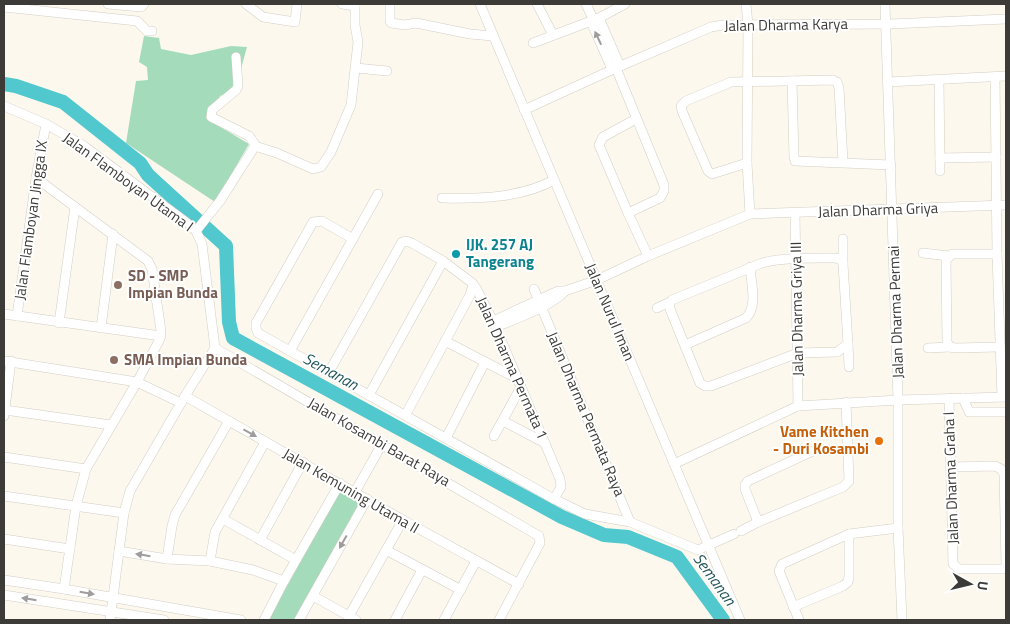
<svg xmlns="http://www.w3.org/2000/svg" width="1010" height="624" font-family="'Titillium Web',sans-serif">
  <rect width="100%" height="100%" fill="#fcf8ee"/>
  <g fill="#a3dbbb">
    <path d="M144 36 159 38 161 49 191 55 231 46 247 47 235 90 220 96 207 119 249 144 215 202 126 143 136 81 148 80 147 67 139 62Z"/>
    <path d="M340 491 360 503 294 620H268Z"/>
  </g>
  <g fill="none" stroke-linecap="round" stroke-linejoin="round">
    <path stroke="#50c8cd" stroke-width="14" d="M4 84 16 86 63 102 140 163 148 175 226 246 229 322 233 338 562 517 604 535 628 537 677 557 723 620"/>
    <defs>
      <g id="minor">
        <path d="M108 4 141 7 144 4"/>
        <path d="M246 4 263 17 295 22 297 4"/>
        <path d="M342 4 355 6"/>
        <path d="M390 4V21L391 23 405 25 416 23 470 34 493 36"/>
        <path d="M480 4 740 620"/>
        <path d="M537 4 553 35"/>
        <path d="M586 4 594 21"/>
        <path d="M746 4 748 24 747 163 750 214"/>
        <path d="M885 4 898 400V528L902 620"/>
        <path d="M4 7 137 21 147 31H152"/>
        <path d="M599 18 620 66"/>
        <path d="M591 22 612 69"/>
        <path d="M533 43 599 18 625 4"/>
        <path d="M236 57 238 86 236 90 212 110 211 117 249 136 256 146"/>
        <path d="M356 68 387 71"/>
        <path d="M616 68 664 185V191L660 198 628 213"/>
        <path d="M995 77 997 254 1002 397"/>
        <path d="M939 79 940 171"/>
        <path d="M792 81 794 157 795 161 891 165"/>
        <path d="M888 82 1006 76"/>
        <path d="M4 106 46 124 84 146 186 222 196 231 202 244 215 348 185 396 130 491 124 513 110 620"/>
        <path d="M524 110 616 68 711 27 723 25 890 24 1006 19"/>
        <path d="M636 119 603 137 599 145 628 213 648 256"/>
        <path d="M940 158 996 157"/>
        <path d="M747 163 712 174 708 171 682 111 681 106 686 101 731 82 833 80 837 82 839 88 843 162"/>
        <path d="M36 178 148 261 152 269 161 331 160 339 137 382 86 469 76 506 64 589"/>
        <path d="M442 198C479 199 521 198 554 180"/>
        <path d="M795 213 798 406"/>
        <path d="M196 231 220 201 255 146 277 153 313 169 321 167 331 152 351 105 358 42 355 25V4"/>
        <path d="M353 239 322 221 313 222 256 323V328L258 333 554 499 585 514 630 522 698 550 734 534"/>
        <path d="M843 239V264"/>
        <path d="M923 253 949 256"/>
        <path d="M997 254H952L946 260 947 342 950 347 955 348 1000 347"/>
        <path d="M836 258 841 260 843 264 848 344 837 352 798 353 711 386H705L700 383 670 309 669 305 672 300 762 263C786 257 811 258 836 258Z"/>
        <path d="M534 289 630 522"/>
        <path d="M657 308 670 302"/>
        <path d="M4 314 161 336"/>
        <path d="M17 316 36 178 46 124"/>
        <path d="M493 321 558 291H565L597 280 648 256 750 214 1006 205"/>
        <path d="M59 323 75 207"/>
        <path d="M496 327C515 319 552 306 565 291"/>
        <path d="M101 328 113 234"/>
        <path d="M445 341 518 379"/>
        <path d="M848 344 849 367"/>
        <path d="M685 345 746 318C758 306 751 283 750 267"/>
        <path d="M215 348 539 536 540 543 499 620"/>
        <path d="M928 348 950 347"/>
        <path d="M290 351 378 194"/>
        <path d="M4 361 137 382 181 403"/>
        <path d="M329 372 402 242 406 241 412 243 443 261 471 282 476 288 493 321 560 479 561 487 554 499"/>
        <path d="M369 395 443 261"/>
        <path d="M185 396 403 520 519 584"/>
        <path d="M949 398 953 564 959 569H1006"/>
        <path d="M963 398 969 412H1006"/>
        <path d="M5 410 111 425"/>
        <path d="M406 414 470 295 473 284"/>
        <path d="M4 416 11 361"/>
        <path d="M503 421 545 443"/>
        <path d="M494 436 521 387"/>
        <path d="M446 438 485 362"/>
        <path d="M4 457 86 469"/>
        <path d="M674 464 798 406 898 400 1006 397"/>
        <path d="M951 467 995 466 1001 469 1004 474 1006 566"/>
        <path d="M355 492 382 444"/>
        <path d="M4 496 124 513"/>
        <path d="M223 519 296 560"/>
        <path d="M758 522 745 489V485L748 481 813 451 848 450"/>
        <path d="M741 531 758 522 843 487 849 481 846 402"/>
        <path d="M4 539 70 549"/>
        <path d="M260 540 303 462"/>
        <path d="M386 550 461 590"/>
        <path d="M119 551 167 559 210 561 253 570 284 581"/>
        <path d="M167 559 172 526 175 515 229 421"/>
        <path d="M210 561 215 532 265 442"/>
        <path d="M4 580 64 589 241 620"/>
        <path d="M4 595 164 620"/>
        <path d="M313 596 356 620"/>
        <path d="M793 607 843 586 848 582 849 576V534"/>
        <path d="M349 616 403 520"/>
        <path d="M264 620 284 581 340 483"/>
        <path d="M299 620 367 499"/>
        <path d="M395 620 422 570"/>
        <path d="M444 620 476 561"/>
        <path d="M799 620 779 571 782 564 849 534 898 528"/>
      </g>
    </defs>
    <use href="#minor" stroke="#d2cec4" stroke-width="10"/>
    <use href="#minor" stroke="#fff" stroke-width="9"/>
  </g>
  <defs><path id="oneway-solid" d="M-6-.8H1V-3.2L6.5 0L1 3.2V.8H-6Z" transform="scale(1.25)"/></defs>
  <g fill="#9e9d9b">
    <use href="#oneway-solid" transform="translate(598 38) rotate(-115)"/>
    <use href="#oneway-solid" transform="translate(250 433) rotate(29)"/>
    <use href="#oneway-solid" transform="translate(343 542) rotate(119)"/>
    <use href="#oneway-solid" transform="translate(143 555) rotate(-171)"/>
    <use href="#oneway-solid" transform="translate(87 593) rotate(10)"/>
    <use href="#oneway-solid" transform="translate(29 599) rotate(-171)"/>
  </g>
  <circle fill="#0f9aa8" stroke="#fff" stroke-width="2" cx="456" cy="254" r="5"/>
  <g fill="#8d6e63" stroke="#fff" stroke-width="2">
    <circle cx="118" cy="285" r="5"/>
    <circle cx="114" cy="360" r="5"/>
  </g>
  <circle fill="#e8710a" stroke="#fff" stroke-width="2" cx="879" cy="441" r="5"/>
  <g text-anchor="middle" stroke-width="4" stroke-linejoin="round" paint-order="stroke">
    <g font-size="15" fill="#3c3b37" stroke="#fff">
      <text transform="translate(786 25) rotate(-1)" y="5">Jalan Dharma Karya</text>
      <text transform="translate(128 182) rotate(36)" y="5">Jalan Flamboyan Utama I</text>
      <text transform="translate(878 210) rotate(-2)" y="5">Jalan Dharma Griya</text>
      <text transform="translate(31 220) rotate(-82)" y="5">Jalan Flamboyan Jingga IX</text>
      <text transform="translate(797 309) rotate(-91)" y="5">Jalan Dharma Griya III</text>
      <text transform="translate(610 312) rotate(67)" y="5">Jalan Nurul Iman</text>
      <text transform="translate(896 312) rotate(-92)" y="5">Jalan Dharma Permai</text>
      <text transform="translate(512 368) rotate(66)" y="5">Jalan Dharma Permata 1</text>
      <text transform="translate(586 414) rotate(67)" y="5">Jalan Dharma Permata Raya</text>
      <text transform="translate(379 442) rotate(30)" y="5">Jalan Kosambi Barat Raya</text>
      <text transform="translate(951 478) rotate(-92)" y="5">Jalan Dharma Graha I</text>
      <text transform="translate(351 491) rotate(30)" y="5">Jalan Kemuning Utama II</text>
    </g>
    <g font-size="15" font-weight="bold" fill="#0d838f" stroke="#fff" text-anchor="start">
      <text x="466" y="250">IJK. 257 AJ<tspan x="466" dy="17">Tangerang</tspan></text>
    </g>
    <g font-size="15" font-weight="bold" fill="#785e54" stroke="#fff" text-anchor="start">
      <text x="128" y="281">SD - SMP<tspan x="128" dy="17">Impian Bunda</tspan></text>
      <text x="124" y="365">SMA Impian Bunda</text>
    </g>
    <g font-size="15" font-weight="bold" fill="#c56008" stroke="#fff" text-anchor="end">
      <text x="869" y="437">Vame Kitchen<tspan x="869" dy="17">- Duri Kosambi</tspan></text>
    </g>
    <g font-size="16" font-style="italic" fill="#235659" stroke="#fff">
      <text transform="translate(331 371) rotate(29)" y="6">Semanan</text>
      <text transform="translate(715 579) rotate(54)" y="6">Semanan</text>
    </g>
  </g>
  <rect width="1010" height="624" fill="none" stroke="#3c3b37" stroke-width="10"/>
  <g transform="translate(970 584) rotate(98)" stroke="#ffffff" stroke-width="4" paint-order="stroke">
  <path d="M0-4L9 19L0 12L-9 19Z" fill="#3c3b37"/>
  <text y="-8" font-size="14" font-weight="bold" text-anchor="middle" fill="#3c3b37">U</text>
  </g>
</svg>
